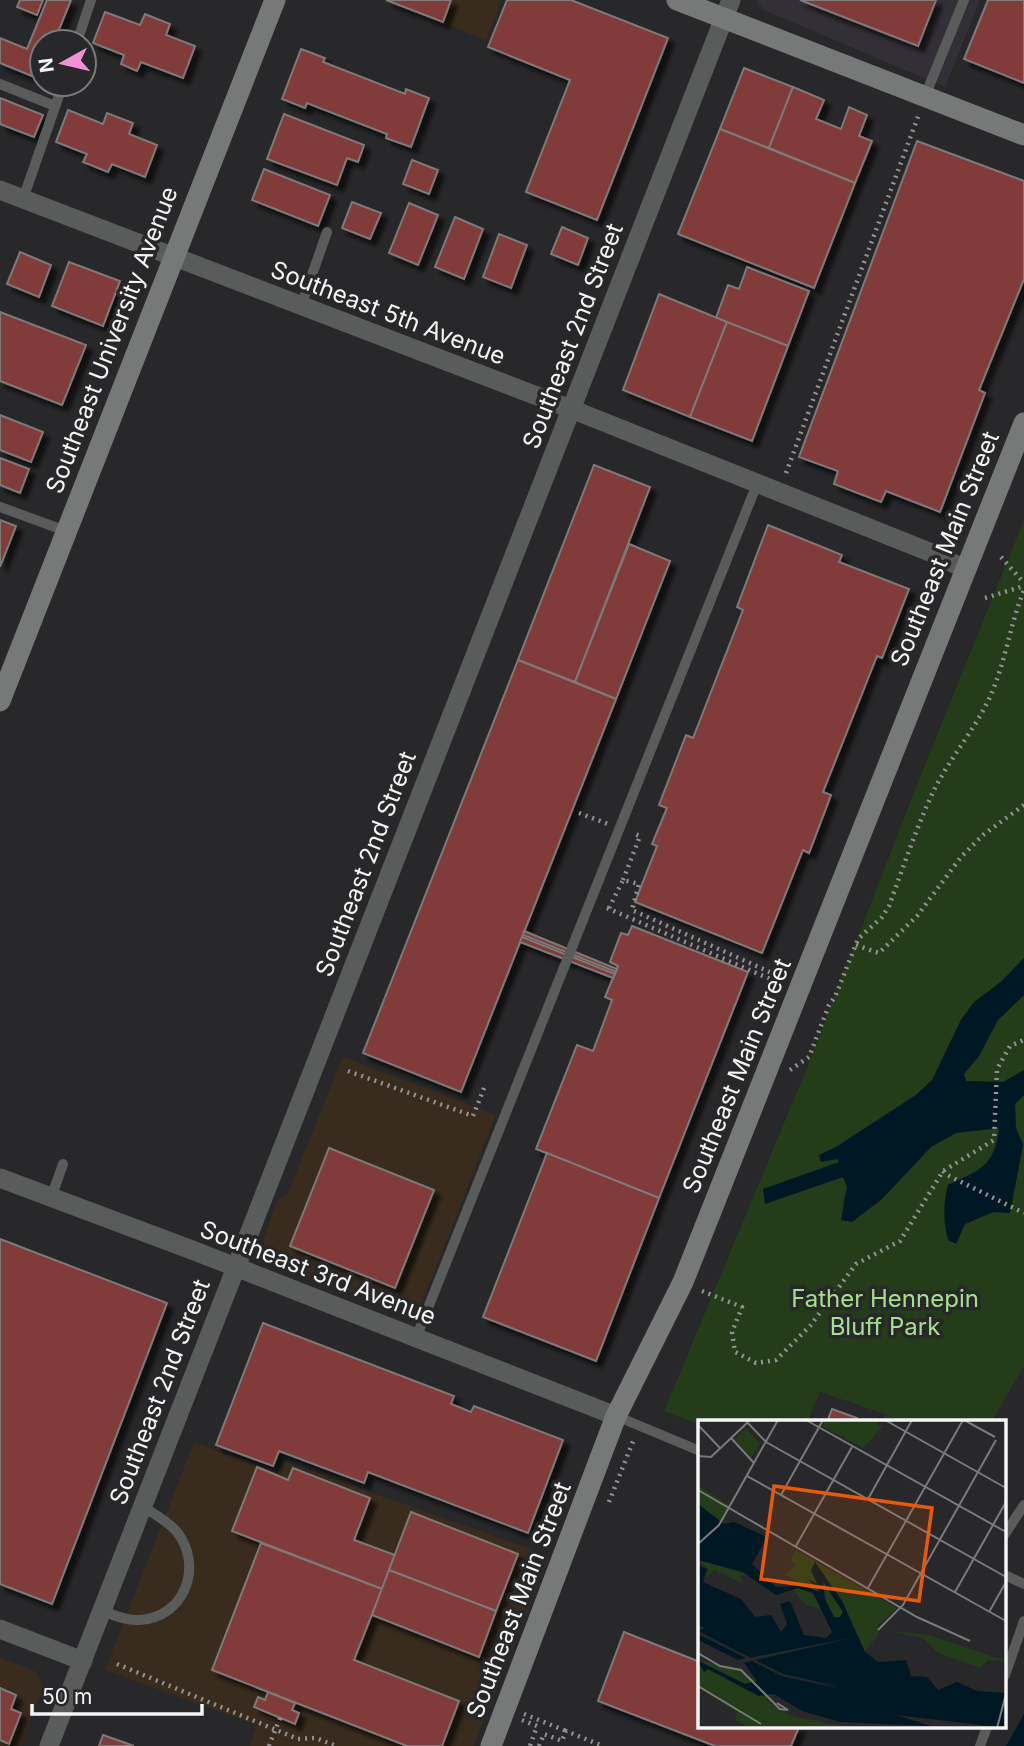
<svg xmlns="http://www.w3.org/2000/svg" width="1024" height="1746" font-family="Inter,sans-serif">
  <defs>
    <filter id="shadow"><feDropShadow dx="6" dy="6" stdDeviation="2" flood-color="#0009"/></filter>
  </defs>
  <rect width="100%" height="100%" fill="#282729"/>
  <g fill="#392c1e">
    <path d="M384 0H502L486 40Z"/>
    <path d="M343 1057 496 1115 416 1318 275 1265 263 1241 277 1201 287 1195Z"/>
    <path d="M194 1442 278 1473 283 1461 550 1556 474 1746H250L257 1725 105 1670Z"/>
    <path d="M0 1658 35 1671 43 1687 21 1746H0Z"/>
  </g>
  <path fill="#332f36" d="M757 0H980L945 87 766 11 757 3Z"/>
  <g fill="#243c19">
    <path d="M1024 520V958L961 1020 932 1080 916 1095 836 1147 819 1155 838 1159 847 1187 842 1206 881 1200 931 1147 956 1133 999 1128C992 1167 982 1169 948 1185L965 1224 993 1212H1010L1023 1145 1016 1128 1015 1104 1024 1095V1366L991 1422H882L885 1414 820 1392 807 1422H700V1425L664 1411 809 1063 918 782Z"/>
    <path d="M1024 995V1070L1003 1082 965 1081 964 1074 979 1056 998 1020Z"/>
  </g>
  <g fill="#001824">
    <path d="M1024 958V995L998 1020 979 1056 964 1074 966 1081 1003 1082 1024 1070V1095L1015 1104 1016 1128 1023 1145 1010 1213 993 1212 965 1224 956 1244 948 1240C943 1220 943 1205 948 1185 979 1171 996 1166 999 1128L956 1133 931 1147 881 1200 852 1222 841 1220 847 1187 843 1177 765 1204 763 1189 839 1162 838 1159 821 1162 819 1155 836 1147 916 1095 932 1080 961 1020 974 1002 1002 981Z"/>
    <path d="M1024 1714V1746H1006Z"/>
  </g>
  <g fill="#813a3b" stroke="#7d7a79" stroke-width="2" filter="url(#shadow)">
    <path d="M20 0H43L37 15 17 7Z"/>
    <path d="M47 0H71L54 42H42V80L0 63V38L27 49Z"/>
    <path d="M386 0H451L443 22Z"/>
    <path d="M507 0H571L668 38 597 220 526 192 570 80 488 47Z"/>
    <path d="M800 0H936L918 46Z"/>
    <path d="M988 0H1024V83L964 59Z"/>
    <path d="M105 12 140 25 145 14 170 24 166 35 195 46 183 78 141 62 137 71 121 64 124 55 93 43Z"/>
    <path d="M301 49 325 58 323 62 405 94 406 89 429 98 411 147 386 138 387 134 307 103 305 108 282 99Z"/>
    <path d="M744 68 793 87 769 148 720 129Z"/>
    <path d="M793 87 824 100 816 119 841 129 849 107 867 115 859 136 872 141 855 183 769 148Z"/>
    <path d="M0 98 43 115 34 137 0 124Z"/>
    <path d="M68 110 103 124 107 113 133 123 129 134 157 145 145 177 112 164 108 172 83 162 87 154 56 142Z"/>
    <path d="M284 114 364 145 358 162 347 158 337 185 267 159Z"/>
    <path d="M720 129 855 183 814 288 678 234Z"/>
    <path d="M917 141 1024 181V279L979 390 985 393 940 512 886 491 881 502 834 484 838 471 799 457Z"/>
    <path d="M412 160 438 170 429 194 403 184Z"/>
    <path d="M264 169 330 195 318 226 252 200Z"/>
    <path d="M352 202 381 213 370 239 342 228Z"/>
    <path d="M409 203 438 215 418 265 389 253Z"/>
    <path d="M455 217 483 229 464 279 435 267Z"/>
    <path d="M562 227 588 238 578 265 551 254Z"/>
    <path d="M499 234 527 245 511 288 483 277Z"/>
    <path d="M20 252 51 265 39 297 7 284Z"/>
    <path d="M69 262 120 281 103 326 52 306Z"/>
    <path d="M747 267 809 291 788 346 716 318 728 285 739 289Z"/>
    <path d="M659 294 727 322 690 417 623 390Z"/>
    <path d="M0 312 86 345 62 405 0 381Z"/>
    <path d="M727 322 788 346 752 441 690 417Z"/>
    <path d="M0 415 43 432 31 462 0 450Z"/>
    <path d="M0 458 29 469 20 493 0 485Z"/>
    <path d="M594 465 650 487 575 682 518 660Z"/>
    <path d="M0 520 16 526 0 567Z"/>
    <path d="M768 525 842 555 839 562 909 589 882 658 877 656 823 792 831 795 809 853 803 850 762 953 635 902 657 846 652 844 667 808 659 805 686 735 693 738 743 610 737 607Z"/>
    <path d="M629 544 670 561 616 699 575 682Z"/>
    <path d="M518 660 616 699 461 1092 363 1053Z"/>
    <path d="M632 926 748 972 659 1198 536 1149 577 1045 593 1051 612 1000 605 997 618 966 610 962 621 933 628 935Z"/>
    <path d="M524 931 617 969 616 972 523 935Z"/>
    <path d="M522 937 615 974 613 978 520 942Z"/>
    <path d="M329 1148 434 1190 395 1288 290 1246Z"/>
    <path d="M547 1153 659 1198 596 1361 483 1317Z"/>
    <path d="M0 1239 167 1303 52 1604 0 1584Z"/>
    <path d="M263 1323 454 1396 451 1404 471 1412 474 1406 563 1440 528 1533 368 1472 364 1483 279 1451 273 1466 216 1445Z"/>
    <path d="M832 1409 857 1418 855 1422H827Z"/>
    <path d="M257 1467 288 1480 293 1468 370 1498 354 1540 395 1555 382 1589 232 1531Z"/>
    <path d="M411 1512 518 1554 496 1611 389 1570Z"/>
    <path d="M261 1543 382 1589 354 1660 459 1701 442 1746H407L212 1670Z"/>
    <path d="M389 1570 496 1611 479 1657 372 1615Z"/>
    <path d="M624 1632 700 1662V1727H799L791 1746H715L598 1701Z"/>
    <path d="M0 1688 16 1695 11 1709 21 1713 9 1744 0 1740Z"/>
    <path d="M268 1692 295 1703 292 1710 299 1713 295 1724 254 1707 258 1697 265 1700Z"/>
    <path d="M103 1735 134 1746H99Z"/>
  </g>
  <g fill="none" stroke-linecap="round" stroke-linejoin="round">
    <g stroke="#939294" stroke-width="4.5" stroke-dasharray="2 5" stroke-linecap="butt">
      <path d="M786 473 919 114"/>
      <path d="M1001 557 1024 583"/>
      <path d="M985 598 1024 586"/>
      <path d="M579 813 608 824"/>
      <path d="M623 880 640 836 632 833"/>
      <path d="M607 908 770 979"/>
      <path d="M609 908 623 880 639 884 632 910 772 973"/>
      <path d="M856 945 879 953 917 916 961 857 983 835 1024 805"/>
      <path d="M790 1070 809 1057 829 1005 835 997 858 939 882 917 889 906C903 868 916 828 934 790 949 760 972 733 987 703 1005 667 1009 627 1024 590"/>
      <path d="M348 1071 473 1116 484 1088"/>
      <path d="M943 1171 947 1175 1024 1213"/>
      <path d="M702 1291 742 1307 732 1332 735 1352 756 1363 776 1360 810 1326 856 1264 900 1241 943 1171 994 1140 997 1069 1010 1046 1024 1040"/>
      <path d="M609 1502 634 1439"/>
      <path d="M117 1664 298 1739 316 1738 336 1746"/>
      <path d="M524 1714 566 1731"/>
      <path d="M522 1720 537 1726 530 1746"/>
      <path d="M539 1746 544 1734 562 1741 566 1731 603 1746"/>
    </g>
    <g stroke="#5a5c5c" stroke-width="10">
      <path d="M77 42 91 0"/>
      <path d="M0 84 55 106"/>
      <path d="M925 96 964 0"/>
      <path d="M23 199 63 84"/>
      <path d="M301 306 327 232"/>
      <path d="M0 507 66 531"/>
      <path d="M51 1198 63 1164"/>
      <path d="M416 1338 757 484"/>
      <path d="M616 1416 700 1451"/>
      <path d="M1005 1534 1024 1505"/>
      <path d="M1005 1575 1024 1584"/>
      <path d="M102 1611C114 1615 126 1621 139 1620 184 1618 204 1567 177 1532 168 1521 154 1514 142 1506"/>
      <path d="M1005 1675 1024 1621"/>
      <path d="M980 1746 987 1727"/>
    </g>
    <g stroke="#5a5c5c" stroke-width="19">
      <path d="M0 190 571 409 932 553 965 569"/>
      <path d="M0 1178 192 1250 616 1416"/>
      <path d="M0 1629 83 1661"/>
      <path d="M49 1746 731 0"/>
    </g>
    <g stroke="#777979" stroke-width="21">
      <path d="M677 0 1024 135"/>
      <path d="M0 701 275 0"/>
      <path d="M491 1746 616 1416 683 1282 1024 423"/>
    </g>
    <path stroke="#939294" stroke-width="4.5" stroke-dasharray="2 5" stroke-linecap="butt" d="M269 1746 280 1718"/>
  </g>
  <g text-anchor="middle" stroke-width="7" stroke-linejoin="round" paint-order="stroke">
    <g font-size="24" fill="#f5f5f6" stroke="#282729">
      <text transform="translate(388 313) rotate(21)" y="8">Southeast 5th Avenue</text>
      <text transform="translate(573 336) rotate(-69)" y="8">Southeast 2nd Street</text>
      <text transform="translate(112 340) rotate(-69)" y="8">Southeast University Avenue</text>
      <text transform="translate(945 549) rotate(-68)" y="8">Southeast Main Street</text>
      <text transform="translate(366 864) rotate(-69)" y="8">Southeast 2nd Street</text>
      <text transform="translate(737 1076) rotate(-68)" y="8">Southeast Main Street</text>
      <text transform="translate(318 1273) rotate(21)" y="8">Southeast 3rd Avenue</text>
      <text transform="translate(160 1392) rotate(-69)" y="8">Southeast 2nd Street</text>
      <text transform="translate(519 1600) rotate(-69)" y="8">Southeast Main Street</text>
    </g>
    <g font-size="24" fill="#a4e08b" stroke="#282729">
      <text x="885" y="1307">Father Hennepin<tspan x="885" dy="28">Bluff Park</tspan></text>
    </g>
  </g>
  <g transform="translate(698 1420)">
    <rect width="308" height="308" fill="#282729"/>
    <path d="M128 0H181L179 4 185 6 165 28 124 6ZM48 8 62 24 53 38 36 19ZM0 65 31 85 22 101 0 84ZM98 130 199 188 179 206 181 214 167 232 144 181 120 149 115 153 119 164 111 160 121 166V173L87 155 98 145 92 141ZM1 140 49 154 41 156 46 164 16 150 6 160 11 150ZM125 162 145 192 142 197H136L127 179ZM100 168 117 175 124 190 108 185 94 169ZM190 211 231 215 308 241 291 240 282 248 240 233 225 218ZM0 240 39 250 59 261 47 264ZM0 244 60 276 74 274 68 280 94 296 149 307 193 308H52L37 300 39 292 0 268Z" fill="#243c19"/>
    <path d="M0 84 26 104 36 102 69 117 54 144 78 167 102 166 123 172 110 159 119 164 113 150 117 142 144 181 167 232 180 242 208 240 213 256 229 257 240 270 259 262 279 271 308 273V308L198 295 233 306 142 302 104 291 76 274 61 276 10 249 6 252 0 241 47 264 59 261 46 243 0 220V214L84 256 148 268 85 254 0 211 6 208 0 205V145L9 149 5 162 43 179 57 197 73 195 83 212 89 204 82 184 92 181 106 215 128 218 134 212 115 173 100 168 78 175 45 152 0 140ZM125 162 145 192 142 197H136L127 179Z" fill="#001824" fill-rule="evenodd"/>
    <path d="M0 211 51 238 162 216 57 240 85 254 147 270 84 256 54 241 40 244 35 241 48 238Z" fill="#282729"/>
    <path fill="none" stroke="#7a797b" stroke-width="2" d="M47 0 68 22 308 157M108 0 308 112M187 0 308 68M266 0 297 17M0 5 22 28M33 18 56 43M0 36 13 37 49 3M49 56 308 201M0 70 219 197 272 221M83 75 125 0M170 79 214 0M0 124 21 105 80 0M98 126 154 27M170 168 265 0M257 172 308 82M291 192 308 162M180 210 205 185 298 20M0 233 22 246 43 250 82 289 90 290 79 283M0 266 63 304M299 308 308 274"/>
    <path fill="#e8590c" fill-opacity="0.15" stroke="#e8590c" stroke-width="3.5" d="M76 66 234 88 221 181 63 159Z"/>
    <rect width="308" height="308" fill="none" stroke="#f5f5f6" stroke-width="3.5"/>
  </g>
  <g transform="translate(63 63) rotate(262)"><circle r="33" fill="#282729" stroke="#7a797b" stroke-width="2"/>
  <path d="M0-5L12 26L0 18L-12 26Z" fill="#f391d6"/>
  <text y="-10" font-size="19" font-weight="bold" text-anchor="middle" fill="#f5f5f6">N</text>
  </g>
  <path d="M32 1704v10h170v-10" fill="none" stroke="#f5f5f6" stroke-width="3.5"/>
  <text x="42" y="1704" font-size="21" fill="#f5f5f6" stroke="#282729" stroke-width="5" paint-order="stroke">50 m</text>
</svg>
